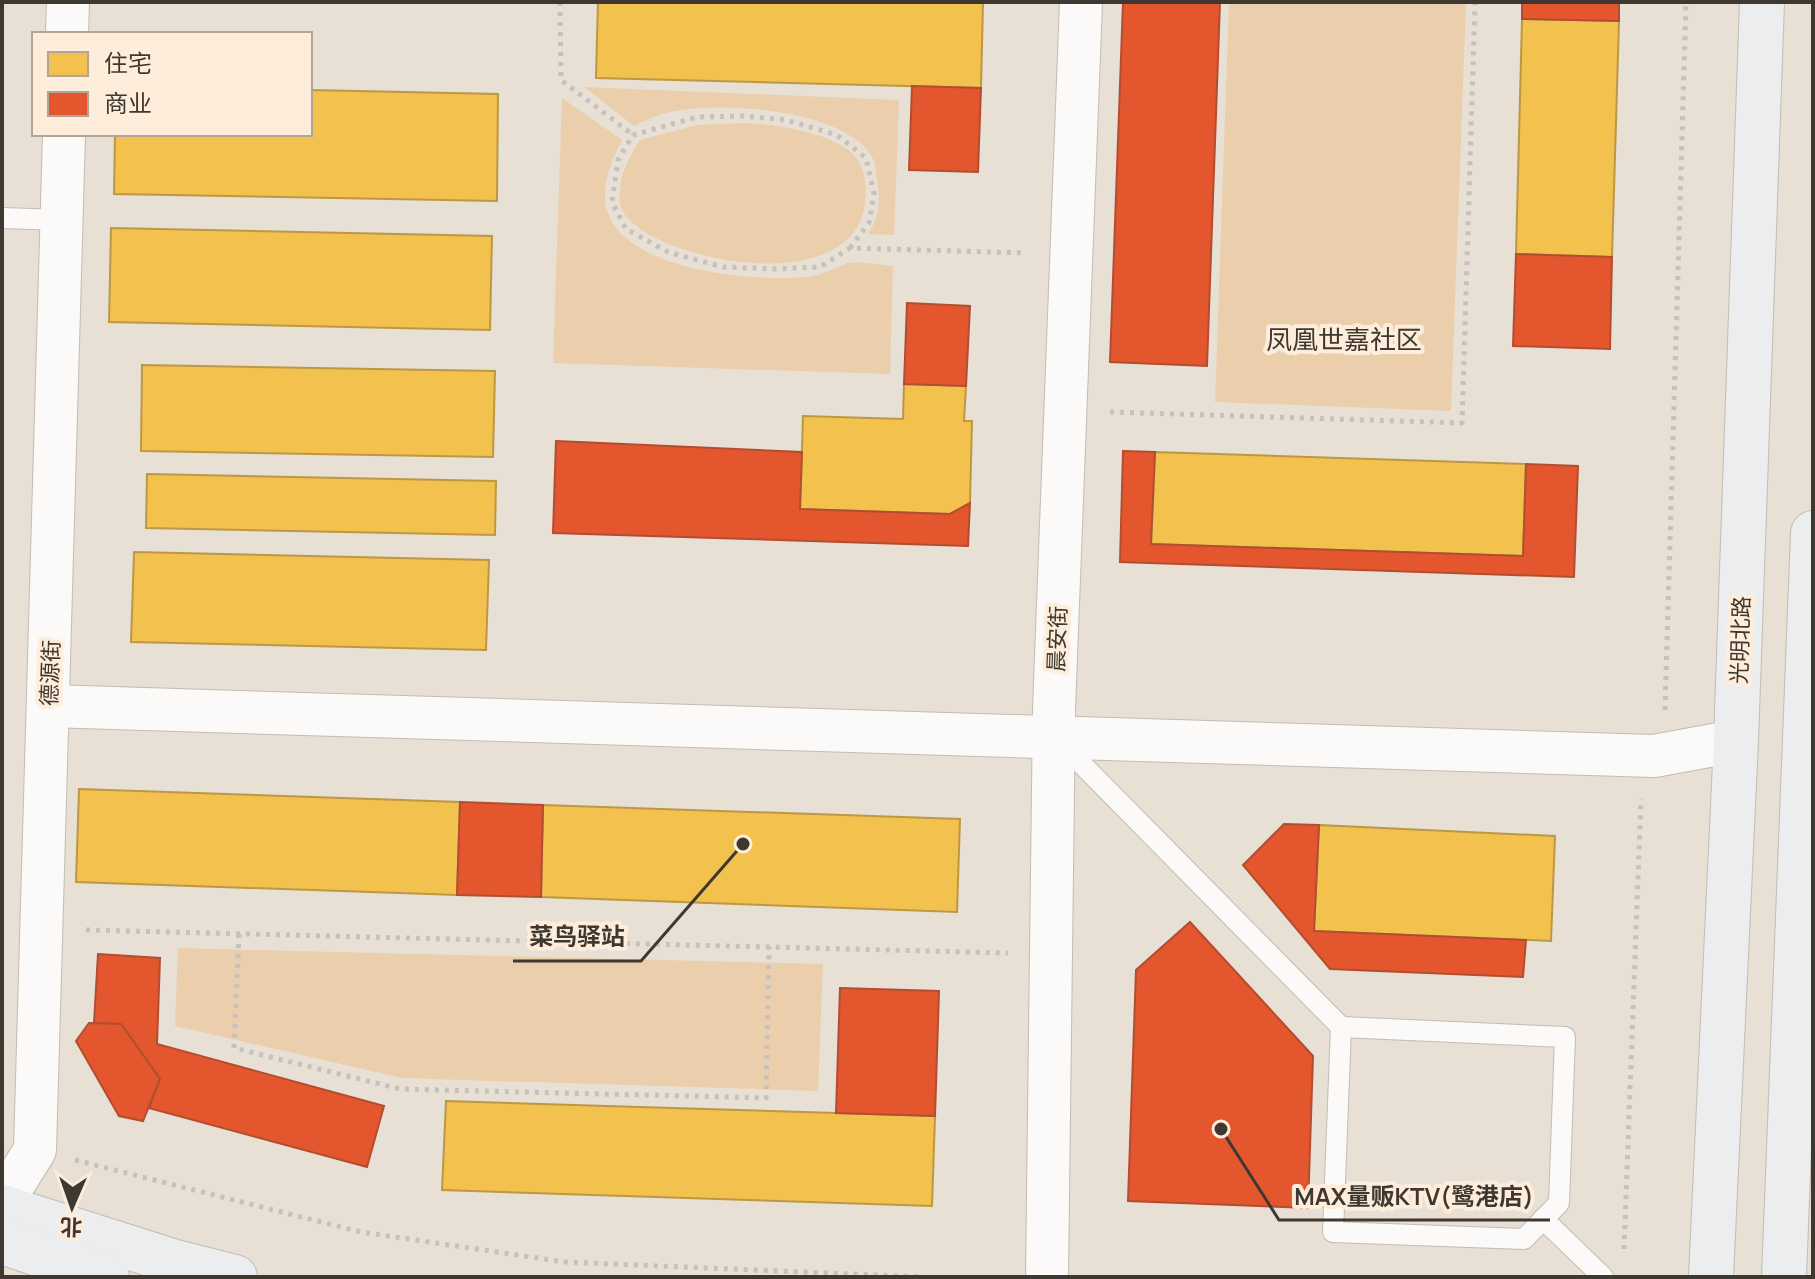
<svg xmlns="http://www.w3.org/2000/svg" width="1815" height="1279" font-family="Manrope,'Noto Sans SC',sans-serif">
  <rect width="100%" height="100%" fill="#e8dfd5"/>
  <g fill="#ebcfac">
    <path d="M1229 2H1466L1451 411 1215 402Z"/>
    <path d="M584 87 899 100 894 235 868 234C879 219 881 199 877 181 876 174 876 163 872 157 845 108 710 99 662 114 652 117 643 122 634 126Z"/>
    <path d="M562 98 622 140C613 157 604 178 605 198 608 270 752 282 804 277 821 276 830 270 845 264 858 260 879 265 893 266L890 374 553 363Z"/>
    <path d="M746 123C777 125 855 134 863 171 895 318 626 259 620 203 617 180 628 158 640 140L697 125Z"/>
    <path d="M178 948 823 964 818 1091 402 1078 175 1026Z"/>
  </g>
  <g fill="#f2c14e" stroke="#bc9845" stroke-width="2">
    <path d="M598 2H983L981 88 596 78Z"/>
    <path d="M1522 19 1619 21 1612 257 1516 254Z"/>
    <path d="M310 90 498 94 497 201 114 194 115 134H310Z"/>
    <path d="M111 228 492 236 490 330 109 322Z"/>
    <path d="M142 365 495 371 493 457 141 451Z"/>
    <path d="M904 384 966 386 964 421H972L970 503 950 514 800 509 803 416 903 419Z"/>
    <path d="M1155 452 1526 464 1523 556 1151 544Z"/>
    <path d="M147 474 496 481 495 535 146 528Z"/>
    <path d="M134 552 489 560 486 650 131 642Z"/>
    <path d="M79 789 460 802 457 895 76 882Z"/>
    <path d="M543 805 960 819 957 912 541 897Z"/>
    <path d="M1319 825 1555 836 1551 941 1314 931Z"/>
    <path d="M446 1101 935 1116 932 1206 442 1190Z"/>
  </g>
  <g fill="#e4572e" stroke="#b24e2f" stroke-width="2">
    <path d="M1123 2H1220L1207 366 1110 362Z"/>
    <path d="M1522 2H1619V21L1522 19Z"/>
    <path d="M912 86 981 88 978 172 909 170Z"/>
    <path d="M1516 254 1612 257 1610 349 1513 346Z"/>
    <path d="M907 303 970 306 966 386 904 384Z"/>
    <path d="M556 441 802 452 800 509 950 514 970 503 968 546 553 533Z"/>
    <path d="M1123 451 1155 452 1151 544 1523 556 1526 464 1578 466 1574 577 1120 562Z"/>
    <path d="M460 802 543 805 541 897 457 895Z"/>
    <path d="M1284 824 1319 825 1314 931 1526 940 1523 977 1330 969 1243 865Z"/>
    <path d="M1190 922 1313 1056 1308 1208 1128 1201 1136 970Z"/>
    <path d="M98 954 160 958 157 1044 384 1106 367 1167 149 1108 160 1079 121 1024 94 1023Z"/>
    <path d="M840 988 939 991 935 1116 836 1113Z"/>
    <path d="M89 1023 121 1024 160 1079 143 1121 119 1116 76 1041Z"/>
  </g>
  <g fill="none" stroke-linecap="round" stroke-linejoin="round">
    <defs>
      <g id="service">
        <path d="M2 218 61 220"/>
        <path d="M1060 742 1341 1027 1333 1232 1524 1239 1559 1203 1565 1037 1341 1027"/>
        <path d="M1543 1219 1603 1277"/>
      </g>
      <g id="minor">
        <path d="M67 34 68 2"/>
        <path d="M49 706 1654 756 1736 741"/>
        <path d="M2 1203 35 1150 64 134"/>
        <path d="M1047 1277 1054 709 1081 2"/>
      </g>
      <g id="secondary">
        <path d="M2 1207 172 1261 235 1277"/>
        <path d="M2 1242 107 1277"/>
        <path d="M1711 1277 1736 741 1762 2"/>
        <path d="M1784 1277 1813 533"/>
      </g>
    </defs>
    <use href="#service" stroke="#c2bcb3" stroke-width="22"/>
    <use href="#minor" stroke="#c2bcb3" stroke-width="44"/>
    <use href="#secondary" stroke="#c2bcb3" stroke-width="46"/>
    <g stroke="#c5c2be" stroke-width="5" stroke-dasharray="4 6" stroke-linecap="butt">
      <path d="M560 2 561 80 633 135"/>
      <path d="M850 248 869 223 874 194 866 158 837 135 786 120 744 116 697 117 633 135 618 160 612 202 626 229 668 252 723 267 776 269 820 267 850 248 1026 253"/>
      <path d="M1110 412 1462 423 1475 2"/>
      <path d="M1665 710 1686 2"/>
      <path d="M86 930 1008 953"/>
      <path d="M239 934 234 1048 400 1089 766 1098 769 947"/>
      <path d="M75 1160 361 1232 565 1262 923 1277"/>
      <path d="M1624 1249 1641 799"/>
    </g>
    <use href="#service" stroke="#fcfaf9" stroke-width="20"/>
    <use href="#minor" stroke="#fcfaf9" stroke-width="42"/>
    <use href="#secondary" stroke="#ebedee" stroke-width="44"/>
  </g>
  <g text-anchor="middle" stroke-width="8" stroke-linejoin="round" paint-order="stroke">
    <g font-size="22" fill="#3e3830" stroke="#fdedda">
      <text transform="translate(1057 639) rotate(-88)" y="8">晨安街</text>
      <text transform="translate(1740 640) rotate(-88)" y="8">光明北路</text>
      <text transform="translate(50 673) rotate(-88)" y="8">德源街</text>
    </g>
    <g font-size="26" fill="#3e3830" stroke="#fdedda">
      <text x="1344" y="349">凤凰世嘉社区</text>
    </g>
  </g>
  <path fill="none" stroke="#3e3830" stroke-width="3" d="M743 844L641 961H513M1221 1129L1279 1220H1550"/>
  <g fill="#3e3830" stroke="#fdedda" stroke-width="3">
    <circle cx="743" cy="844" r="8"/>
    <circle cx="1221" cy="1129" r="8"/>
  </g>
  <g font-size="24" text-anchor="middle" font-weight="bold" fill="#3e3830" stroke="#fdedda" stroke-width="8" stroke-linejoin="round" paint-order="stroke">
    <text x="577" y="945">菜鸟驿站</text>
    <text x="1414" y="1205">MAX量贩KTV(鹭港店)</text>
  </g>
  <rect width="1815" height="1279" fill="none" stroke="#3e3830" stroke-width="8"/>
  <rect x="32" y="32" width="280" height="104" fill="#fdedda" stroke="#b1a596" stroke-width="2"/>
  <rect x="48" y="52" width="40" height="24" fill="#f2c14e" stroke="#b1a596" stroke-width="2"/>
  <text x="104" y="72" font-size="24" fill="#3e3830">住宅</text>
  <rect x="48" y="92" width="40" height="24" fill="#e4572e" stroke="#b1a596" stroke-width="2"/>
  <text x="104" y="112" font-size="24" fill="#3e3830">商业</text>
  <g transform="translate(72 1207) rotate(182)" stroke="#fdedda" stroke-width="6" paint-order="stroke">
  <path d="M0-6L14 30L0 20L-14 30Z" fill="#3e3830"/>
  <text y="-12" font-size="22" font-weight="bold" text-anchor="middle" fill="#3e3830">北</text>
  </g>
</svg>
